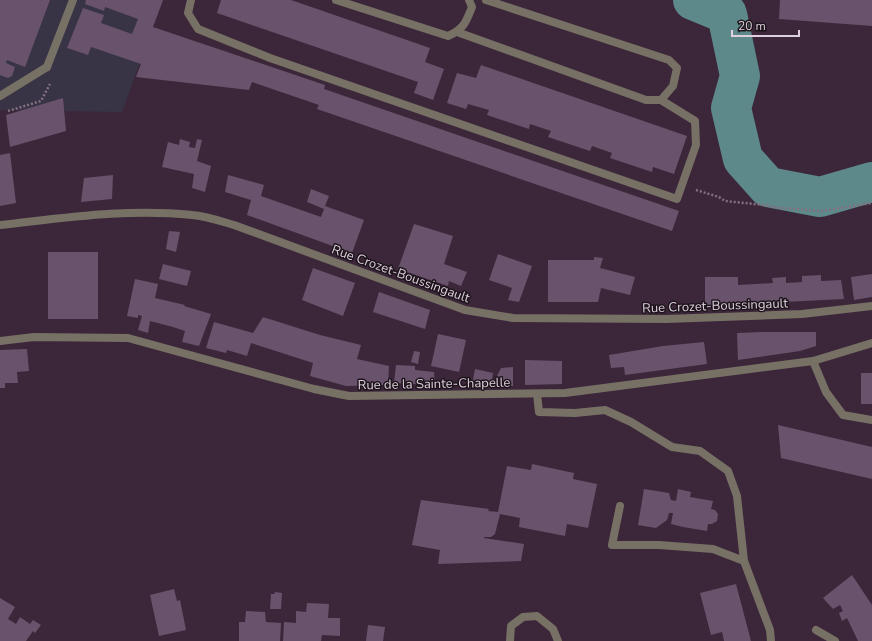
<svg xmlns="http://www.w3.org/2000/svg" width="872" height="641" font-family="'Nunito Sans',sans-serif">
  <rect width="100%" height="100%" fill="#3c273a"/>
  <path fill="#383445" d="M0 0H163L122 112 0 110Z"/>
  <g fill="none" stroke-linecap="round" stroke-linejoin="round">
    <path stroke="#5d898b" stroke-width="40" d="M693 0 727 14 740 76 731 108 743 159 768 187 820 197 872 182"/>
  </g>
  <g fill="#69526b">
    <path d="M0 0H50L25 67 7 60 6 63 15 67 12 76 8 78 0 75Z"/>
    <path d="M86 0H163L153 27 325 85 324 89 679 211 672 231 317 109 319 105 252 82 249 90 136 77 141 64 91 47 88 55 67 48 83 8 104 15 101 23 132 34 138 19 105 7 104 11 85 4Z"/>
    <path d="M221 0H291L430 48 425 62 444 69 433 100 414 93 418 82 217 13Z"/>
    <path d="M780 0H872V26L779 19Z"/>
    <path d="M481 65 687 136 674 174 653 167 652 172 610 158 612 153 592 146 590 151 548 137 551 131 530 124 529 129 487 115 489 110 468 104 466 109 447 103 457 73 476 78Z"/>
    <path d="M63 98 66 131 10 147 6 115Z"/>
    <path d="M180 139 190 142 189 147 195 148 197 139 202 140 197 161 211 166 205 192 192 188 194 174 162 167 168 142 179 145Z"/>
    <path d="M10 153 16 203 0 206V155Z"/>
    <path d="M113 175 112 199 81 202 84 178Z"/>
    <path d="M228 175 264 185 261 196 321 217 324 209 307 202 311 189 329 196 325 206 364 220 352 253 247 215 251 200 225 192Z"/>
    <path d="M414 224 453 236 444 264 467 272 461 286 449 281 448 286 398 269Z"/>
    <path d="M169 231 180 232 176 252 166 249Z"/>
    <rect x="48" y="252" width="50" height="67"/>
    <path d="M498 254 532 266 519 302 508 300 512 288 489 280Z"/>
    <path d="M594 257 603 258 600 268 635 277 630 295 601 288 598 302H548V260H594Z"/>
    <path d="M163 264 191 271 187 286 159 279Z"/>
    <path d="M313 268 355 283 343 316 302 300Z"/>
    <path d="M872 274V297L854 300 851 277Z"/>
    <path d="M821 275V281L841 280 844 299 739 304V306H705V277H738V285L773 283 772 278 786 277V283L802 282V276Z"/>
    <path d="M135 279 158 284 155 298 185 305 184 306 211 314 199 346 182 342 185 331 173 327 150 321 148 333 138 330 142 316 138 315V318L127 316Z"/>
    <path d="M379 292 430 310 425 329 373 312Z"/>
    <path d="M263 317 320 335 361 345 357 359 389 366 388 385 346 386 310 376 313 363 251 343 247 356 227 350 226 353 206 348 214 322 253 333Z"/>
    <path d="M762 332H816V346L800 351 738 360 737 333Z"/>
    <path d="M438 334 466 340 459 372 431 366Z"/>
    <path d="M704 342 707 364 625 375 624 367 611 368 609 355 663 346Z"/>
    <path d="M27 349 29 371 17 372 18 383H5V388H0V350Z"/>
    <path d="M414 351 420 352 418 364 411 362Z"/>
    <path d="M525 360 562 361V384L525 385Z"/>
    <path d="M396 365 415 366V370L434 372 435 385 394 383Z"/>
    <path d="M513 367V386H472L475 369 493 373 492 379 495 380 501 368Z"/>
    <rect x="861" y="373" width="11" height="31"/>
    <path d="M778 425 872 447V479L781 458Z"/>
    <path d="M532 464 574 473 573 479 597 484 588 528 567 524 565 536 519 527 520 518 500 514 495 534 491 537H484V538L524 544 521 561 438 564 440 550 412 545 421 500 489 509 488 511 498 512 507 466 531 470Z"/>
    <path d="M644 489 669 493 671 500 676 501 678 489 691 492 690 497 713 501 711 509 715 510 718 514 717 521 712 524H708L707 531 683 527 671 524 673 513H669L667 520 656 528 638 525Z"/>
    <path d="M852 575 872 605V641H858L847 618 842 621 839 613 843 611 840 605 833 609 823 598Z"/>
    <path d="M736 584 751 641H724L722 632 711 635 700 593Z"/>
    <path d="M174 589 177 601 180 600 186 630 159 636 150 595Z"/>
    <path d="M275 592 282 593 281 609H270L271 594H274Z"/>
    <path d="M0 598 15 607 8 619 16 624 20 617 30 624 33 620 41 625 35 633 33 631 26 641H0Z"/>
    <path d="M307 603 329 604 328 618H340V636L322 635 321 641H283L284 622 296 623V611L306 612Z"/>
    <path d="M246 611 265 612 266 622 281 623 280 641H239V622H245Z"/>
    <path d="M368 625 385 627 383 641H366Z"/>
  </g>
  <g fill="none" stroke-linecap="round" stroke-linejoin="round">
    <g stroke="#837181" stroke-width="2.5" stroke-dasharray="2 2" stroke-linecap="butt">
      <path d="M8 111 41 101 50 84"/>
      <path d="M696 190 719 197 725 201 764 205 781 208 822 211 872 203"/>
    </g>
    <g stroke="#777165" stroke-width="8">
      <path d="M191 0 188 13 198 29 270 58 677 199 696 145 695 121 661 100"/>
      <path d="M336 0 448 36C464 29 466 22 472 7L469 0"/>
      <path d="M457 32 646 100H661L673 86 677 68 669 60 486 0"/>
      <path d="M0 96 47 67"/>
      <path d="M537 394 539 412 575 413 605 410 631 422 672 447 700 451 728 471 737 496 744 561 770 630 771 641"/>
      <path d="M620 506 612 545H659L713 549 744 561"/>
      <path d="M816 630 835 641"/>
    </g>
    <g stroke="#777165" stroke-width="8">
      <path d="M47 67 73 0"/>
      <path d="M0 225C64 218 128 208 192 215 206 216 220 221 234 225L465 310 513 318 666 319 802 314 872 306"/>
      <path d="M0 341 34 337 128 338 314 389 349 396 565 393 813 361 872 343"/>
      <path d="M813 361 826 392 843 415 872 420"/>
      <path d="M510 641 511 626 523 617 537 616 553 629 558 641"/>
    </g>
  </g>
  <g text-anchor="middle" stroke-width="3" stroke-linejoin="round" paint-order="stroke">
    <g font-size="13" fill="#ded0dc" stroke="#1d141c">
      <text transform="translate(401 273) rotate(20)" y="5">Rue Crozet-Boussingault</text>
      <text transform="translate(715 305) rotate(-2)" y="5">Rue Crozet-Boussingault</text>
      <text transform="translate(434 383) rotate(-1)" y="5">Rue de la Sainte-Chapelle</text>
    </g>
  </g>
  <path d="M732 30v6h67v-6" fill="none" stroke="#ded0dc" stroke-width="2"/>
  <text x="738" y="30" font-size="12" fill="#ded0dc" stroke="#1d141c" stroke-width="3" paint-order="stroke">20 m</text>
</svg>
